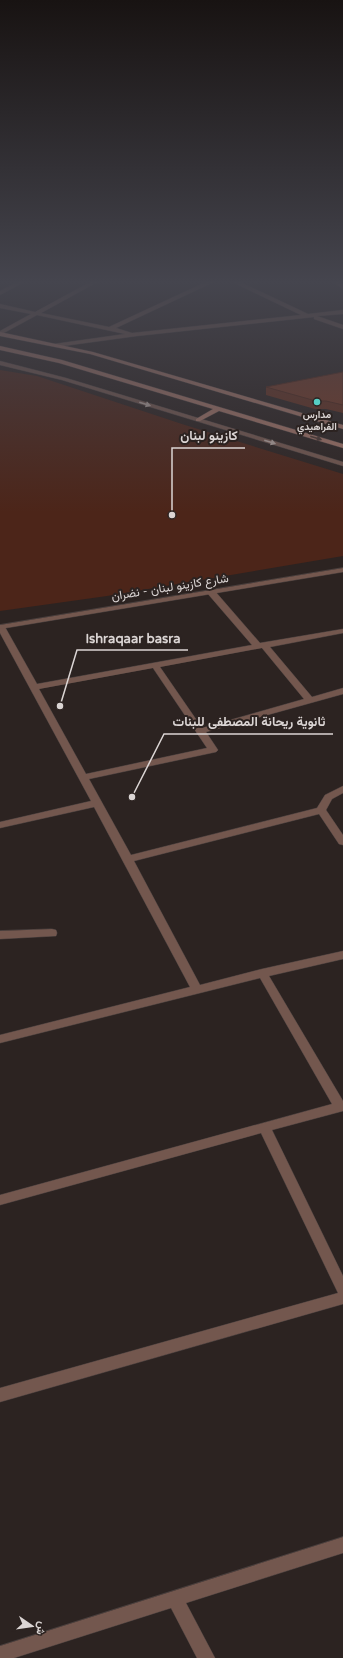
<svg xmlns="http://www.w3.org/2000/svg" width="343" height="1658" font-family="'Varela Round',Vazirmatn,sans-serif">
  <rect width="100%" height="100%" fill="#2c2321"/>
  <path fill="#4c2519" d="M0 370 37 376 185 425 343 474V556L107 596 0 611Z"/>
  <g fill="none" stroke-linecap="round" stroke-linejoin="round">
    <defs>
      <g id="minor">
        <path d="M21 280H28L0 295V291Z"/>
        <path d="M94 280H101L41 313 109 327 210 280H218L116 328 132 333 301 315 228 280H236L308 314 343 310V314L317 316 343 325V329L314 319V317L137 336 56 347 54 346V344L125 334 37 315 0 335V331L31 314 0 308V304L35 312Z"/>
        <path d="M331 280H338L343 284V289Z"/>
        <path d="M208 590H214L260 643 343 629V633L270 647 312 697 343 688V694L206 732 218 750 216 752 89 779 131 855 317 808 325 795 343 786V793L332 799 326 810 343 835V845L339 844 319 814 134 861 200 985 262 969 343 951V959L269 976 343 1101V1111L272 1130 343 1276V1304L0 1402V1388L338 1293 261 1133 0 1205V1195L332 1104 260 978 0 1043V1035L190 987 94 807 0 828V822L91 801 0 633V625L5 627 37 684 252 645 208 594ZM262 648 304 699 202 728 160 667ZM153 668 207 748 86 774 39 689Z"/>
        <path d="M52 929 56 930 57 933 56 936 0 939V931Z"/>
        <path d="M343 1537V1553L186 1603 215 1658H197L171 1608 14 1658H0V1646Z"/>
      </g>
      <g id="tertiary">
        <path d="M0 361 66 378 343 462V466L62 380 0 365Z"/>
        <path d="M343 568V572L0 629V625Z"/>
      </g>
      <g id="secondary">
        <path d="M0 332 93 352 343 425V429L90 354 0 336Z"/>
        <path d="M0 346 62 360 343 444V448L219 411 200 421H196V419L213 409 59 363 0 350Z"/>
      </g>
    </defs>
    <use href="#minor" stroke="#483f3e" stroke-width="1"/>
    <use href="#tertiary" stroke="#483f3e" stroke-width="1"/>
    <use href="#secondary" stroke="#483f3e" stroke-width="1"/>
    <use href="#minor" fill="#73574e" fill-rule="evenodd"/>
    <use href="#tertiary" fill="#73574e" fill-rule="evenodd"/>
    <use href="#secondary" fill="#9f7265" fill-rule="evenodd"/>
  </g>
  <path fill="#633020" d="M343 372V413L326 409H315L266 395V387Z"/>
  <path fill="#733825" stroke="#50271a" d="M343 372V405L326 401H316L266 387Z"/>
  <defs><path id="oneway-solid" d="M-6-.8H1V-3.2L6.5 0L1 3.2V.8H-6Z"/></defs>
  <g fill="#b1a39e">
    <use href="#oneway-solid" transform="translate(145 404) rotate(17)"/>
    <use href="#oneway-solid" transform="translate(270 442) rotate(17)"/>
  </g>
  <use fill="#493732" href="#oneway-solid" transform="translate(316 438) rotate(17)"/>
  <linearGradient id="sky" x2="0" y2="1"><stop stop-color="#181312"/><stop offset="0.55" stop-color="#45454e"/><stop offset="1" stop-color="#45454e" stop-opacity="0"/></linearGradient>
  <rect width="343" height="512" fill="url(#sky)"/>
  <circle fill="#56cec4" stroke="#2c2321" stroke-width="1.5" cx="317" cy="402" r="4"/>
  <g text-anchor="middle" stroke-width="4" stroke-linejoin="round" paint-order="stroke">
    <g font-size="10" font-weight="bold" fill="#dbd5d4" stroke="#2c2321">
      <text x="317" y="418">مدارس<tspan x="317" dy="12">الفراهيدي</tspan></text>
    </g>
    <g font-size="12" fill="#dbd5d4" stroke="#2c2321">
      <text transform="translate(170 587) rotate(-9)" y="4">شارع كازينو لبنان - نضران</text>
    </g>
  </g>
  <path fill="none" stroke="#dbd5d4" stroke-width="1.5" d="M172 515L172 448H245M60 706L77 650H188M132 797L164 734H333"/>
  <g fill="#dbd5d4" stroke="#2c2321" stroke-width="1.5">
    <circle cx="172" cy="515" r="4"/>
    <circle cx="60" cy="706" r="4"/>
    <circle cx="132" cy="797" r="4"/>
  </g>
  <g font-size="13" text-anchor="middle" font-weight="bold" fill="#dbd5d4" stroke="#2c2321" stroke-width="4" stroke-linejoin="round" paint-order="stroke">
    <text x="209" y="440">كازينو لبنان</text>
    <text x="133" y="643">Ishraqaar basra</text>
    <text x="249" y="726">ثانوية ريحانة المصطفى للبنات</text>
  </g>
  <g transform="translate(32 1626) rotate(103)" stroke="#2c2321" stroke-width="3" paint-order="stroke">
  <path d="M0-3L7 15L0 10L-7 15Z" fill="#dbd5d4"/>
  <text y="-6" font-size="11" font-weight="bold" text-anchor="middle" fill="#dbd5d4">ش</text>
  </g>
</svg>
